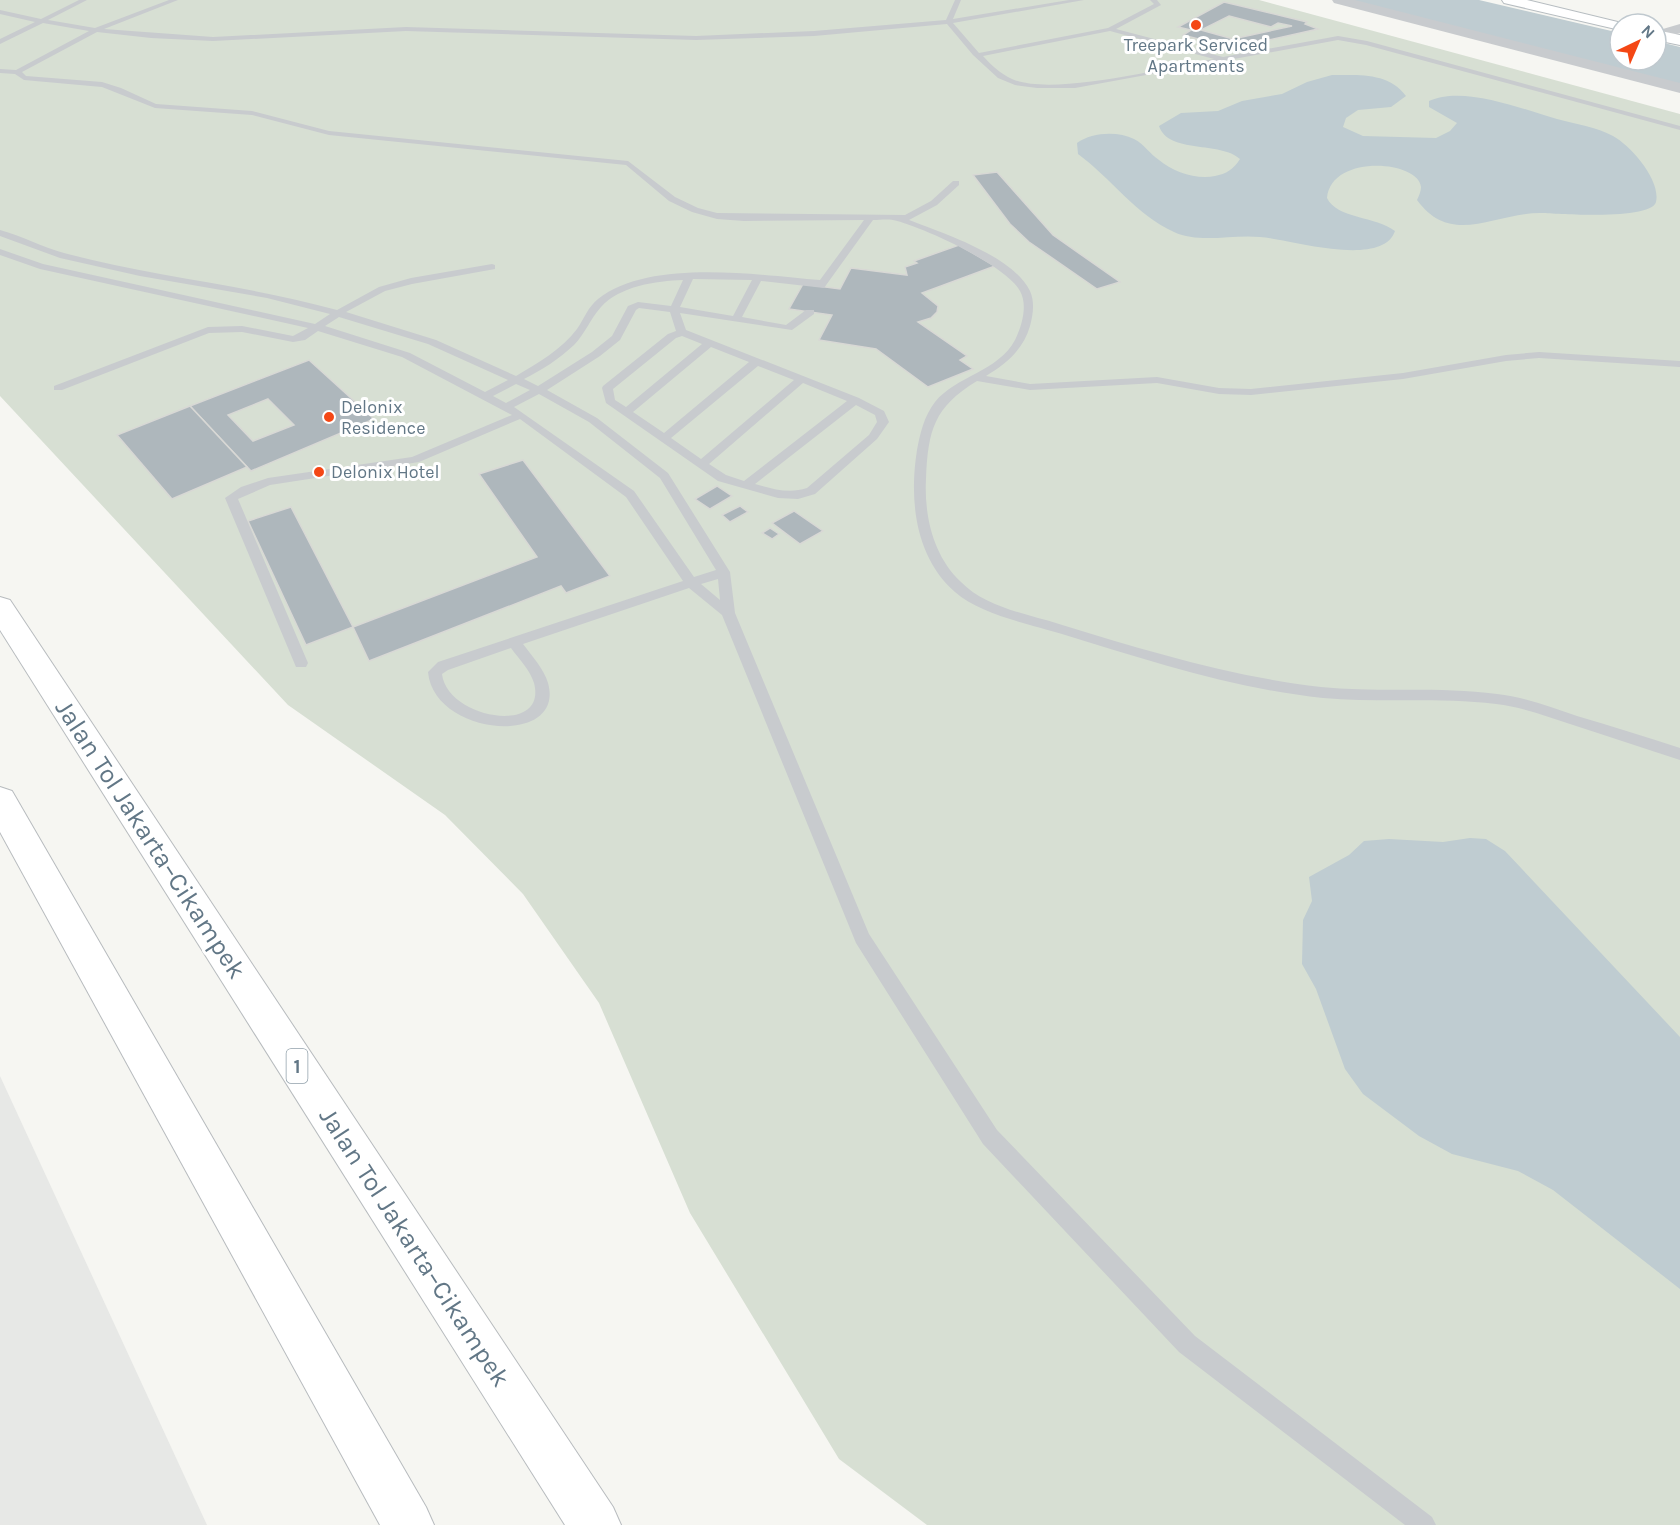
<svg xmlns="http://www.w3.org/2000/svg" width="1680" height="1525" font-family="Karla,sans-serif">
  <rect width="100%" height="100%" fill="#f6f6f2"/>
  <path fill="#e7e8e6" d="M0 1076 207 1525H0Z"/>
  <path fill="#d7dfd3" d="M0 0H1259L1680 114V1525H927L839 1459 690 1213 599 1003 523 894 445 815 288 705 0 396Z"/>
  <g fill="#bfccd1">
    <path d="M1351 0H1479L1620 33V60H1656V41L1680 47V85Z"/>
    <path d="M1332 75C1358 75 1389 72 1406 96L1391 107 1358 110 1346 118 1343 127 1363 136 1436 138 1450 131 1457 123 1429 107V101C1463 85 1522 109 1557 119 1575 124 1597 127 1613 136 1631 146 1661 180 1656 202 1652 220 1559 214 1542 213 1495 212 1452 248 1417 200 1419 196 1421 191 1421 187 1418 160 1331 154 1327 198 1337 219 1376 216 1395 231 1382 269 1289 239 1260 237 1232 234 1200 244 1174 232 1136 215 1111 178 1078 154L1077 143C1092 132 1118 131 1134 139 1144 144 1150 154 1159 160 1173 172 1197 180 1215 176 1226 174 1234 169 1240 159 1221 141 1168 154 1159 126L1181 113 1218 111 1242 101 1282 94 1307 82Z"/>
    <path d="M1470 838 1486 839 1505 851 1680 1037V1289L1553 1190 1518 1171 1452 1154 1419 1136 1363 1094 1345 1069 1316 989 1302 964 1303 920 1312 901 1309 877 1349 855 1364 841 1389 839 1443 842Z"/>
  </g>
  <g fill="#aeb7bc" stroke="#d8d8d5" stroke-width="1.5" fill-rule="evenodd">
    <path d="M1224 2 1307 22 1305 24 1318 29 1233 48 1183 35 1191 30 1178 27ZM1229 16 1271 27 1278 23 1292 26 1233 39 1201 30Z"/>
    <path d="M997 172 1053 235 1120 282 1097 289 1029 242 1010 224 973 175Z"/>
    <path d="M959 245 995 266 922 293 938 306 937 312 931 318 918 322 967 356 960 360 973 369 928 387 876 349 819 340 832 315 789 309 803 284 840 289 851 268 907 275 905 267 917 263 914 261Z"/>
    <path d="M309 360 374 419 251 471 190 406ZM268 399 294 425 253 441 228 415Z"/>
    <path d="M190 406 247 467 172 499 117 435Z"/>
    <path d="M523 460 610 576 566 593 561 586 369 661 353 627 537 557 479 474Z"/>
    <path d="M717 486 732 496 710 509 695 499Z"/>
    <path d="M740 506 748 512 730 522 722 515Z"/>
    <path d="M291 507 353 627 306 645 248 521Z"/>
    <path d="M794 511 823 531 800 544 772 523Z"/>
    <path d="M770 528 779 534 772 539 762 533Z"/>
  </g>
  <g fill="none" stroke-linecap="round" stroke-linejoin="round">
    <defs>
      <g id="secondary">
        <path d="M1502 0H1527L1626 24H1620V30L1504 3Z"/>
        <path d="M1656 30 1680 35V45L1656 40Z"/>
      </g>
      <g id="highway">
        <path d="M0 597 10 600 613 1507 621 1525H565L0 630Z"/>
        <path d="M0 787 12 791 426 1507 434 1525H380L0 832Z"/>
      </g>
    </defs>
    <use href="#secondary" stroke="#b7bdc1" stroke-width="2"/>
    <use href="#highway" stroke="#b7bbbe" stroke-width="2"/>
    <path fill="#c8cbce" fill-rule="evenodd" d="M79 0H87L48 20 95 28 169 0H178L104 29 213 37 406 27 696 36 814 31 946 20 955 0H961L953 19 1069 0H1084L953 23 979 53 1108 28 1154 4 1150 0H1157L1161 5 1116 29 1223 57 1338 36 1367 41 1680 126V130L1366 45 1338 40 1075 88H1037L1015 85 998 78 973 55 947 24 814 36 696 40 406 31 213 41 151 38 97 32 22 72 26 76 102 82 121 88 156 104 252 111 329 131 628 161 675 197 698 208 717 213 905 215 931 201 953 181H959V185L937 205 909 220C943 233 1013 256 1030 291 1035 302 1033 315 1030 326 1023 350 1006 364 986 376L1030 384 1157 377 1219 388 1251 389 1403 373 1506 355 1539 352 1680 361V367L1539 358 1506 361 1403 379 1251 395 1219 394 1157 383 1030 390 977 381C934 407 928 430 926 479 924 515 933 556 961 582 985 607 1027 614 1059 624 1144 650 1232 677 1321 687 1379 693 1439 686 1497 694 1525 697 1551 707 1577 716 1612 726 1646 737 1680 748V760C1643 748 1607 736 1570 724 1546 716 1522 707 1496 704 1439 697 1381 703 1323 698 1235 689 1147 660 1062 634 1030 624 981 615 955 592 915 557 909 500 917 450 920 434 924 416 935 402 956 376 999 371 1015 340 1022 326 1028 305 1020 291 1006 265 921 226 893 220 887 219 879 220 873 220L824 288 761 281 742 317 786 325 806 310H814V314L792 330 680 313 686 330 859 398 884 411 889 422 877 439 815 494 798 499 778 498 718 481 606 403 602 388 603 386 668 334 676 331 670 312 639 308 636 310 620 340 600 356 547 390 597 418 668 473 730 572 735 613 869 934 997 1130 1195 1336 1432 1517 1436 1525H1405L1179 1352 983 1144 856 943 722 615 689 588 523 644C532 656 544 669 548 683 566 747 434 737 428 672L438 662 683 581 626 497 520 419 419 462 270 485 238 499 308 663 306 667H296L225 498 241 487 268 478 412 457 512 415 402 357 318 331 305 340 293 342 242 332 209 333 62 390H54V386L208 327 242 326 293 336 308 328 40 269 0 255V249L43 264 315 324 330 314 267 298 140 276 60 258 0 236V230C22 236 42 247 64 253 154 277 247 285 337 310L379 287 411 278 492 264 495 265V269L412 284 385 291 346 312 436 340 516 376C538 363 562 349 577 329 584 319 588 307 598 299 650 258 758 275 820 280L864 220 744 221 717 219 692 212 669 201 626 165 329 135 252 115 155 108 102 87 24 80 15 74 0 73V69L16 70 89 31 43 23 0 44V39L35 22 0 14V10L41 19ZM1110 31 1214 59C1168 67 1052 97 1012 79 1001 74 991 65 983 56ZM693 279 752 280 733 316 680 307ZM683 280 671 306 638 302 628 306 612 336 592 352 538 386 524 379C542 370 559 359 574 345 585 334 590 319 601 307 620 286 656 281 683 280ZM339 317 428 344 508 380 485 392 410 353 325 326ZM682 336 702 344 626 407 615 400 613 389 676 338ZM711 347 749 362 664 433 633 412ZM758 366 794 380 701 459 671 438ZM803 383 847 401 744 481 726 475 709 464ZM516 384 530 390 506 403 493 396ZM539 394 589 422 660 478 716 570 694 577 634 491 514 407ZM856 405 875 415 877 422 869 435 807 488C789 494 773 489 755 484ZM718 579 720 600 701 584ZM511 648C519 659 530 670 534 683 548 736 447 719 442 674L448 670Z"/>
    <g fill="#c8cbce" fill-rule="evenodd">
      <path d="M1332 0H1355L1680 83V93L1334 3Z"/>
      <path d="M1680 24V33L1656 39V31Z"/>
    </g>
    <use href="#secondary" fill="#fff" fill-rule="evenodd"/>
    <use href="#highway" fill="#fff" fill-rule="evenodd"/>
  </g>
  <g fill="#f44715" stroke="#fff" stroke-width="2">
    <circle cx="1196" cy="25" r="6"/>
    <circle cx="329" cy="417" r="6"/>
    <circle cx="319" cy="472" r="6"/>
  </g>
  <g text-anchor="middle" stroke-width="6" stroke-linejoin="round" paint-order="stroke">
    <g font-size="18" fill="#627786" stroke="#fff" text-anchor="start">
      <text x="1196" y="51" text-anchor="middle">Treepark Serviced<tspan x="1196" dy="21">Apartments</tspan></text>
      <text x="341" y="413">Delonix<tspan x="341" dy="21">Residence</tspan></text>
      <text x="331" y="478">Delonix Hotel</text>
    </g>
    <rect fill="#fff" stroke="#91a0aa" stroke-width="1.5" x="286.5" y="1049" width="21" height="34" rx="4.5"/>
    <g font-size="20" font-weight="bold" fill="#627786">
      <text x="297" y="1073">1</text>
    </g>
    <g font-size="26" fill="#627786" stroke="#fff">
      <text transform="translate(151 839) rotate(57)" y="9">Jalan Tol Jakarta–Cikampek</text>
      <text transform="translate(415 1247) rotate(57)" y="9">Jalan Tol Jakarta–Cikampek</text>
    </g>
  </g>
  <g transform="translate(1638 42) rotate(44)"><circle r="28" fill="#ffffff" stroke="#c0c9cf" stroke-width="1.5"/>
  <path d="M0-4.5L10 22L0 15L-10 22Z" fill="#f44715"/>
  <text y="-9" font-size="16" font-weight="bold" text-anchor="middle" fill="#627786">N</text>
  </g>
</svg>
